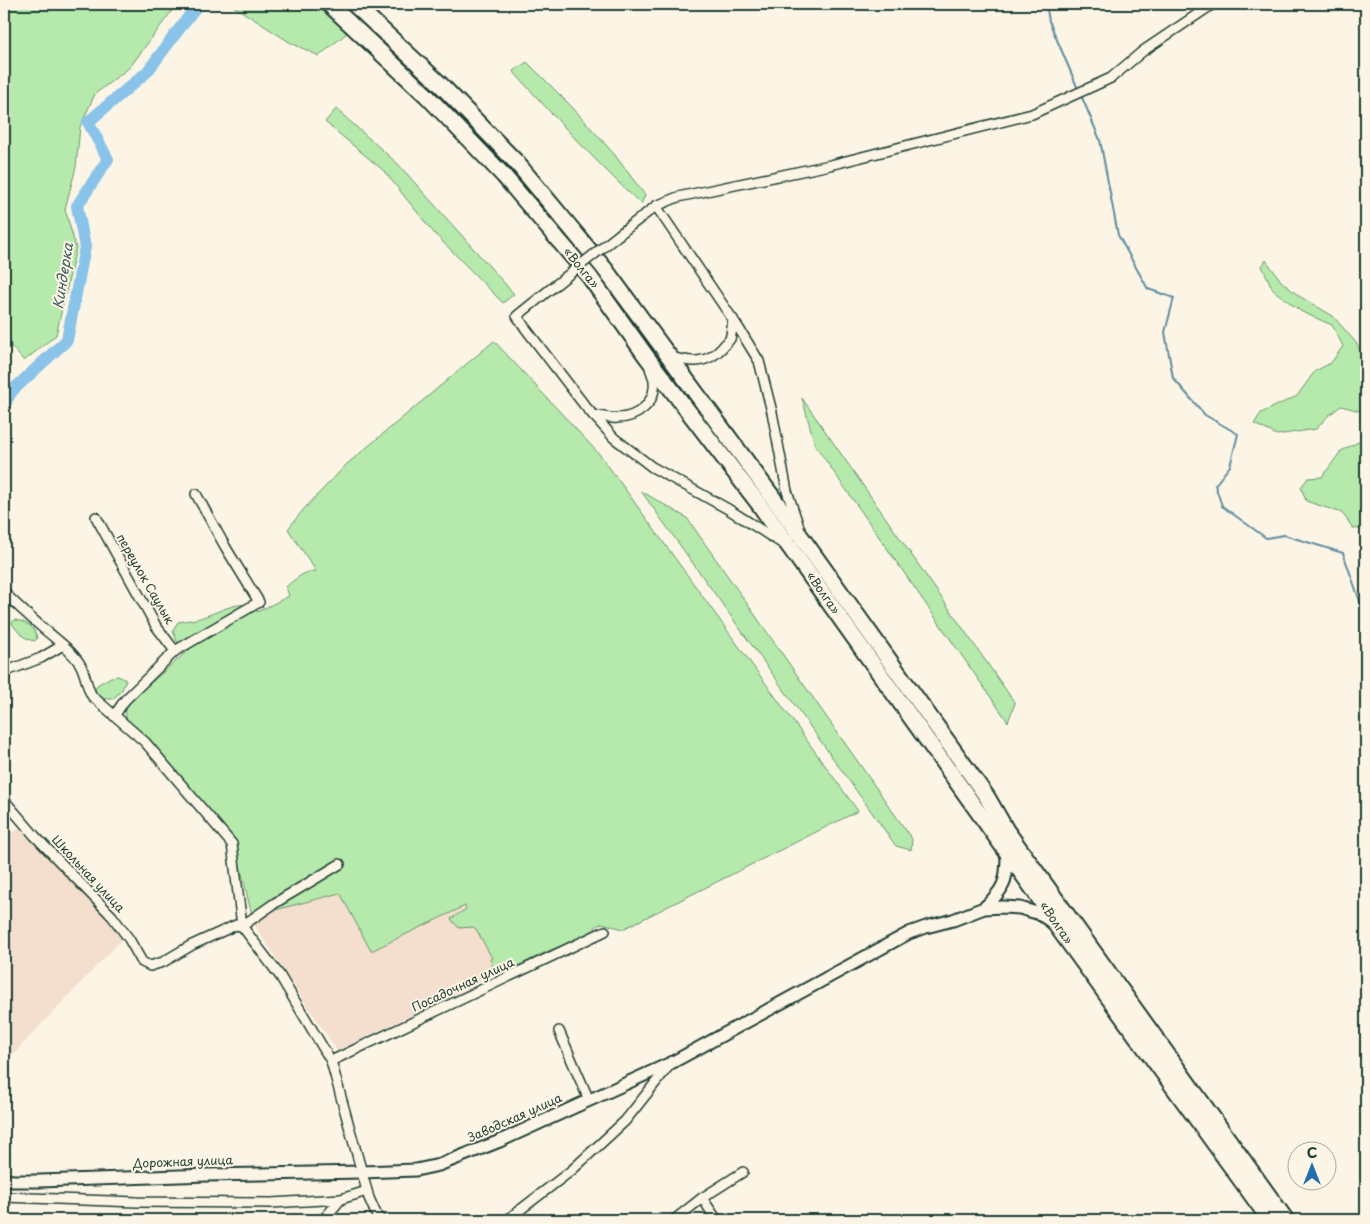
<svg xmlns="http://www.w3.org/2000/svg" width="1370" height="1224" font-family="'Playpen Sans',sans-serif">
  <rect width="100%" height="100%" fill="#fcf5e5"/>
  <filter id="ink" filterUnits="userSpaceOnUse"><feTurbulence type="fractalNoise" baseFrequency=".02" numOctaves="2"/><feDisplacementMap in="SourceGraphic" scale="10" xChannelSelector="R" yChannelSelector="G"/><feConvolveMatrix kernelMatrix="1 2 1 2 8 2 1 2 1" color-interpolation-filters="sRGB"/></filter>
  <g filter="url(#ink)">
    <g fill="#f4decd">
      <path d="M388 798 483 918 506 969 337 1051 253 923 339 874Z"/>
      <path d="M19 829 127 934 4 1064V840L11 833Z"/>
    </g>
    <g fill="#b5eaac" stroke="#6a9470">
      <path d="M4 4H177L130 67 95 94 80 127 76 167 65 209 76 248 56 335 24 361 4 338Z"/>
      <path d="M230 4H317L347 33 319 56 291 43Z"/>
      <path d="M527 62 574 109 614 154 645 195 641 204C596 162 554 117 513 71Z"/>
      <path d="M336 109 398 164 514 294 503 303 434 233 384 171 325 122Z"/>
      <path d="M1266 260 1281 281 1299 296 1333 316 1357 344 1366 362V424L1360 411 1341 406 1329 415 1316 429 1277 435 1254 424 1261 413 1297 396 1315 371 1331 363 1343 346 1332 325 1302 312 1273 290 1262 266Z"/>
      <path d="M494 341 601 456 858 811 623 929 602 923 595 927 596 932 548 951 500 975 498 971 495 972 490 959 492 958 476 929 473 927 459 928 451 919 466 909 465 906 371 951 340 893 252 916 234 840 127 721 124 709 146 687 201 639 235 622 222 624 178 644 173 631 178 622C187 620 197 620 206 616 225 609 235 602 257 605V612L289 596 286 587C295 579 304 571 316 571L288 529 303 510 347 464Z"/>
      <path d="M802 398 1015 703 1008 722 815 445Z"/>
      <path d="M1366 438V531L1365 530 1353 528 1342 513 1306 501 1301 487 1308 478 1322 477 1341 451Z"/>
      <path d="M641 491 687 518 912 839 911 850 896 846Z"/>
      <path d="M14 620C25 621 36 627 37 639L34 641C24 639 17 632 12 623Z"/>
      <path d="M118 676 126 680 122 690 113 699H98L95 691 97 685 111 677Z"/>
    </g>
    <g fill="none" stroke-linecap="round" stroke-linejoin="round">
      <g stroke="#5f8da1" stroke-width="2">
        <path d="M1046 4 1049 21 1078 89"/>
        <path d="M1081 95 1100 140 1118 235 1148 289 1174 298 1165 332 1173 378 1205 415 1238 434 1230 466 1215 485 1222 506 1266 538 1284 535 1343 553 1363 610 1366 611"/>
      </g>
      <path stroke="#8ac3e9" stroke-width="12" d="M4 405 12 391 67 340 85 247 77 206 108 159 88 122 147 72 198 4"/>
      <defs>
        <g id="minor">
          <path d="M656 206 738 327 759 361 772 412 787 491 799 527"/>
          <path d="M621 233 656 206 678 197 830 165 1032 114 1111 78 1143 51 1213 4"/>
          <path d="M553 287 517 316 526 329 585 406 614 438 652 467 728 509 783 544"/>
          <path d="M672 357C691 363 707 364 722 348 724 345 728 342 730 339 732 333 732 325 733 319"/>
          <path d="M593 415C601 416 609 419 617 418 638 418 657 402 654 380 653 376 651 372 650 368"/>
          <path d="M96 517 156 626 175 651"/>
          <path d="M4 592C16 605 30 617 44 629 56 639 71 650 80 664 86 674 86 686 92 696L145 742 232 844 242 926 280 976 331 1061 369 1198 377 1216 381 1220"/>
          <path d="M4 672 41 658 63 645"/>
          <path d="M114 716 125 700 175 651 259 602 226 548 196 494"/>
          <path d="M4 800 35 836 112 916 129 939 142 962 150 966 163 962 192 945 236 925 242 926 275 903 340 864"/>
          <path d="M559 1031 589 1100"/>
          <path d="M331 1061 605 931"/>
          <path d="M4 1197 137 1202 271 1203 341 1199 367 1191"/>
          <path d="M702 1198 717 1220"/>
          <path d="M323 1220 341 1199"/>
          <path d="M507 1220 572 1170 625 1121 672 1062"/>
          <path d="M674 1220 702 1198 743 1172"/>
        </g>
        <g id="tertiary">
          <path d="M984 908C1005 889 1007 881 1007 853"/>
          <path d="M4 1180 14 1181H40L207 1175 362 1172 416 1170 439 1165 500 1141 673 1062 909 933 926 927 953 920 984 908 1003 907 1020 908 1040 914 1053 923"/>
        </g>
        <g id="trunk">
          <path d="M329 4 426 95 504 176 589 276 646 356 759 504 1036 893 1056 925 1270 1220"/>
          <path d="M354 4 438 82 517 163 604 268 771 495 987 797 1006 830 1286 1220"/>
        </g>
      </defs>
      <use href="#minor" stroke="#1f3d34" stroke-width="12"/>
      <use href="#tertiary" stroke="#1f3d34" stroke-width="15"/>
      <use href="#trunk" stroke="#1f3d34" stroke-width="19"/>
      <use href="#minor" stroke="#fcf5e5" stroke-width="9"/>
      <use href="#tertiary" stroke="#fcf5e5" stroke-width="11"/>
      <use href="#trunk" stroke="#fcf5e5" stroke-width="15"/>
      <defs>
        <path id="minor-bridge" d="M553 287 621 233"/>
      </defs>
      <use href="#minor-bridge" stroke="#1f3d34" stroke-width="12" stroke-linecap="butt"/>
      <use href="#minor-bridge" stroke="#fcf5e5" stroke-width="9"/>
    </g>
  </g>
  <g text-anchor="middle" stroke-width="4" stroke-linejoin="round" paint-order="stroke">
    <g font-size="12" fill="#1f3d34" stroke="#fcf5e5">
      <text transform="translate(581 268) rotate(51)" y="4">«Волга»</text>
      <text transform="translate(145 579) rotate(60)" y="4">переулок Саулык</text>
      <text transform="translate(823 593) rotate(55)" y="4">«Волга»</text>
      <text transform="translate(88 874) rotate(47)" y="4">Школьная улица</text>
      <text transform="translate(1056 923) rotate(56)" y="4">«Волга»</text>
      <text transform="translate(463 985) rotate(-25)" y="4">Посадочная улица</text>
      <text transform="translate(515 1118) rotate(-24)" y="4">Заводская улица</text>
      <text transform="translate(183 1162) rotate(-2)" y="4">Дорожная улица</text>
    </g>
    <g font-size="14" font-style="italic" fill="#3a5e61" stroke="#fcf5e5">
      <text transform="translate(63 276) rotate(-81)" y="5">Киндерка</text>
    </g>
  </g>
  <rect width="1370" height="1224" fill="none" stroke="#fcf5e5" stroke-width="20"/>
  <rect x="10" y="10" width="1350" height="1204" fill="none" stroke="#1f3d34" stroke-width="2" filter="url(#ink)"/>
  <g transform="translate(1312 1166)"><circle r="24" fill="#fcf5e5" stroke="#a4ab9e"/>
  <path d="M0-4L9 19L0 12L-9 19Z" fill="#1f6fb2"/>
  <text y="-8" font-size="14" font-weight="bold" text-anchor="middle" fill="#1f3d34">С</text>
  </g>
</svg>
